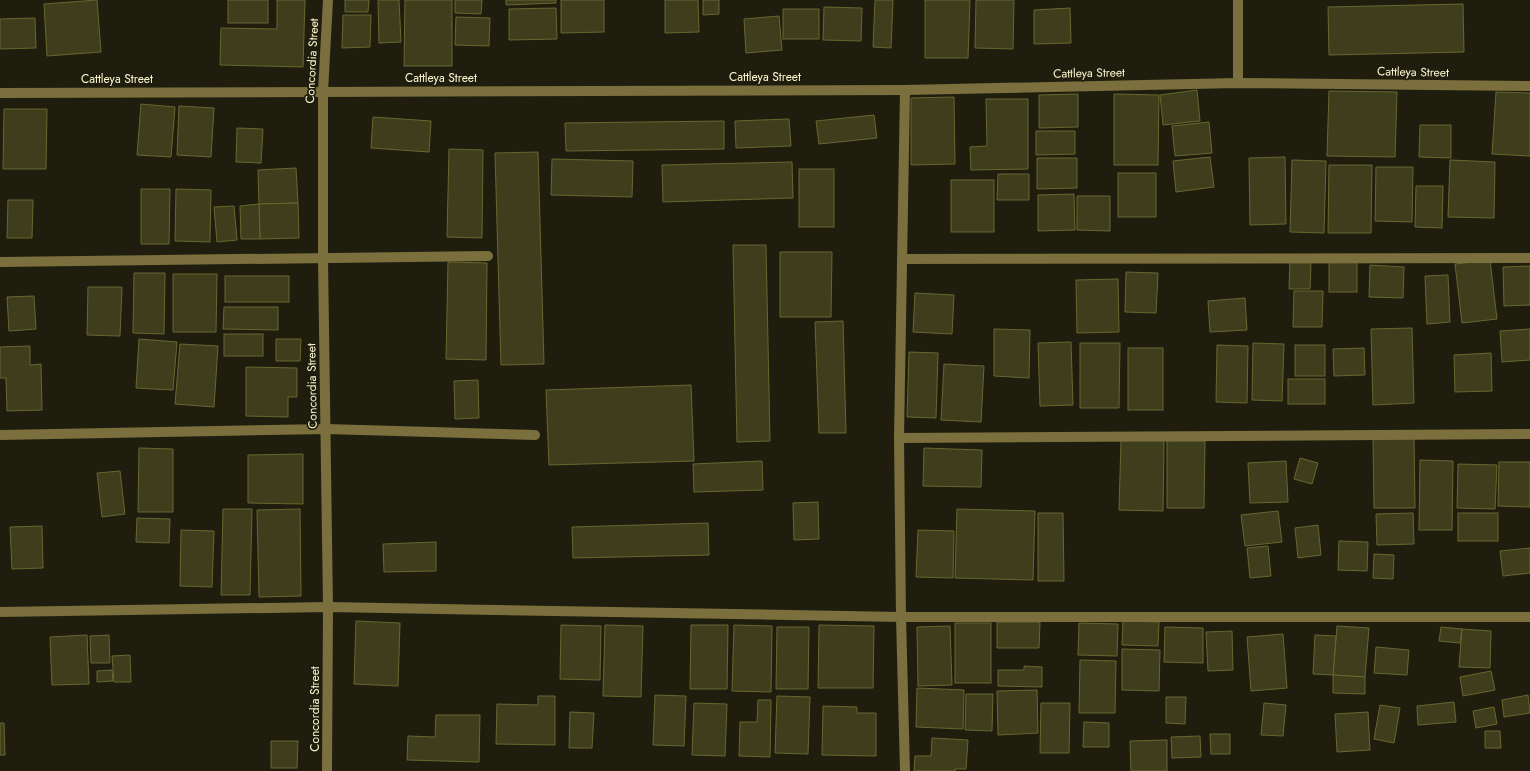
<svg xmlns="http://www.w3.org/2000/svg" width="1530" height="771" font-family="Jost,sans-serif">
  <rect width="100%" height="100%" fill="#1f1e0e"/>
  <g fill="#3e3e1c" stroke="#686730">
    <path d="M97 0 101 52 47 56 44 4Z"/>
    <rect x="228" y="0" width="40" height="23"/>
    <path d="M277 0H305L303 67 220 65 221 28 277 29Z"/>
    <path d="M345 0H369L368 12H345Z"/>
    <path d="M378 0H399L401 42 379 43Z"/>
    <path d="M405 0H452V66H404Z"/>
    <path d="M455 0H482L481 14 455 13Z"/>
    <path d="M506 0H556V3L506 5Z"/>
    <path d="M561 0H604V32L561 33Z"/>
    <path d="M665 0H698L699 32 665 33Z"/>
    <path d="M703 0H719V14L703 15Z"/>
    <path d="M875 0H893L891 48 873 47Z"/>
    <path d="M925 0H970L968 58H925Z"/>
    <path d="M976 0H1014L1013 49 975 48Z"/>
    <path d="M1463 4 1464 52 1329 55 1328 7Z"/>
    <path d="M824 7 862 8 861 41 823 40Z"/>
    <path d="M556 8 557 39 509 40V9Z"/>
    <path d="M1070 8 1071 43 1034 44V10Z"/>
    <rect x="783" y="9" width="36" height="30"/>
    <path d="M343 15H371L370 47 342 48Z"/>
    <path d="M779 16 782 50 746 53 744 19Z"/>
    <path d="M456 17 490 18 489 46 455 45Z"/>
    <path d="M35 18 36 48 0 49V19Z"/>
    <path d="M1197 90 1200 121 1163 125 1160 95Z"/>
    <path d="M1329 91 1397 92 1395 157 1327 156Z"/>
    <path d="M1496 92 1530 93V156L1492 154Z"/>
    <path d="M1078 94V127L1039 128V95Z"/>
    <path d="M1114 94 1159 95 1158 165H1114Z"/>
    <path d="M954 97 955 164 911 165V98Z"/>
    <path d="M986 99H1028V169L971 170 970 147 987 146Z"/>
    <path d="M141 104 175 107 171 157 137 155Z"/>
    <path d="M179 106 214 108 211 157 177 155Z"/>
    <path d="M4 109H47L46 169H3Z"/>
    <path d="M874 115 877 138 819 144 816 121Z"/>
    <path d="M373 117 431 121 429 152 371 148Z"/>
    <path d="M789 119 791 146 736 148 735 121Z"/>
    <path d="M724 121V149L566 151 565 123Z"/>
    <path d="M1209 122 1212 153 1175 156 1172 126Z"/>
    <path d="M1420 125H1451V158L1419 157Z"/>
    <path d="M237 128 263 129 261 163 236 162Z"/>
    <path d="M1036 131H1075V154L1036 155Z"/>
    <path d="M449 149 483 150 482 238 447 237Z"/>
    <path d="M538 152 544 364 501 365 495 153Z"/>
    <path d="M1210 157 1214 187 1176 192 1173 161Z"/>
    <path d="M1285 157 1286 224 1250 225 1249 158Z"/>
    <path d="M1037 158H1077V188L1037 189Z"/>
    <path d="M552 159 633 161 632 197 551 195Z"/>
    <path d="M1292 160 1326 161 1324 233 1290 232Z"/>
    <path d="M1450 160 1495 162 1494 218 1448 217Z"/>
    <path d="M792 162 793 198 663 202 662 165Z"/>
    <path d="M1329 165H1372L1371 233H1328Z"/>
    <path d="M1376 167H1413L1412 222 1375 221Z"/>
    <path d="M296 168 298 203 259 204 258 170Z"/>
    <rect x="799" y="169" width="35" height="58"/>
    <rect x="1118" y="173" width="38" height="44"/>
    <path d="M998 174H1029V200H997Z"/>
    <rect x="951" y="180" width="43" height="52"/>
    <path d="M1416 186H1443L1442 228 1415 227Z"/>
    <path d="M141 189H170L169 244H141Z"/>
    <path d="M176 189 211 190 210 242 175 241Z"/>
    <path d="M1074 194 1075 230 1038 231V195Z"/>
    <path d="M1077 196H1110V231L1077 230Z"/>
    <path d="M8 200H33L32 238H7Z"/>
    <path d="M298 203 299 238 260 239 259 204Z"/>
    <path d="M259 204 260 239H241L240 206Z"/>
    <path d="M234 206 237 240 217 242 214 207Z"/>
    <path d="M733 245H766L770 441 737 442Z"/>
    <path d="M780 252H832L831 317H780Z"/>
    <rect x="1329" y="260" width="28" height="32"/>
    <path d="M1490 260 1497 319 1462 323 1455 264Z"/>
    <path d="M1290 261 1311 262 1310 289H1289Z"/>
    <path d="M448 262 487 263 486 360 446 359Z"/>
    <path d="M1370 265 1404 267 1403 298 1369 297Z"/>
    <path d="M1530 266V305L1504 306 1503 267Z"/>
    <path d="M1126 272 1158 273 1156 313 1125 312Z"/>
    <path d="M134 273H165L164 334 133 333Z"/>
    <path d="M173 274H217L216 332H173Z"/>
    <path d="M1448 275 1450 322 1427 324 1425 276Z"/>
    <rect x="225" y="276" width="64" height="26"/>
    <path d="M1118 279 1119 332 1077 333 1076 280Z"/>
    <path d="M88 287H122L120 336 87 335Z"/>
    <path d="M1294 291H1323L1322 327H1293Z"/>
    <path d="M915 293 954 295 952 334 913 332Z"/>
    <path d="M34 296 36 329 9 331 7 297Z"/>
    <path d="M1245 298 1247 330 1210 332 1208 301Z"/>
    <path d="M224 307H278V330L223 329Z"/>
    <path d="M843 321 846 433H819L815 322Z"/>
    <path d="M1412 328 1414 403 1373 405 1371 329Z"/>
    <path d="M994 329 1030 330 1029 378 994 376Z"/>
    <path d="M1530 329V360L1502 362 1500 331Z"/>
    <rect x="224" y="334" width="39" height="22"/>
    <path d="M139 339 177 342 173 390 136 388Z"/>
    <path d="M276 339H301L300 361H276Z"/>
    <path d="M1071 342 1073 405 1040 406 1038 343Z"/>
    <path d="M1080 343H1120L1119 408H1080Z"/>
    <path d="M1253 343 1284 344 1282 401 1252 400Z"/>
    <path d="M180 344 218 346 214 407 175 404Z"/>
    <path d="M1217 345 1248 346 1247 403 1216 402Z"/>
    <rect x="1295" y="345" width="30" height="31"/>
    <path d="M30 346V365L41 364 42 410 7 411 6 378H0V347Z"/>
    <rect x="1128" y="348" width="35" height="62"/>
    <path d="M1364 348 1365 375 1334 376 1333 349Z"/>
    <path d="M909 352 938 353 936 418 907 417Z"/>
    <path d="M1491 353 1492 391 1455 392 1454 355Z"/>
    <path d="M944 364 984 366 981 422 941 420Z"/>
    <path d="M246 367 297 368V397H288V417L246 416Z"/>
    <rect x="1288" y="379" width="37" height="25"/>
    <path d="M478 380 479 418 455 419 454 381Z"/>
    <path d="M691 385 694 461 549 465 546 390Z"/>
    <path d="M1373 437H1414L1415 508H1374Z"/>
    <path d="M1121 440 1164 441 1163 511 1119 510Z"/>
    <path d="M1167 441H1205L1204 508H1167Z"/>
    <path d="M139 448 173 449V512H138Z"/>
    <path d="M924 448 982 450 981 487 923 486Z"/>
    <path d="M303 454V504L248 503V455Z"/>
    <path d="M1300 458 1318 463 1312 484 1294 479Z"/>
    <path d="M1420 460 1453 461 1452 530H1419Z"/>
    <path d="M762 461 763 490 694 492 693 464Z"/>
    <path d="M1286 461 1288 502 1250 503 1248 463Z"/>
    <path d="M1499 462H1530V507L1498 506Z"/>
    <path d="M1458 464 1497 465 1495 509 1457 508Z"/>
    <path d="M120 471 125 514 102 517 97 473Z"/>
    <path d="M818 502 819 539 794 540 793 503Z"/>
    <path d="M223 509H252L250 595H221Z"/>
    <path d="M300 509 301 596 259 597 257 510Z"/>
    <path d="M957 509 1035 511 1033 580 955 578Z"/>
    <path d="M1278 511 1282 542 1245 546 1241 515Z"/>
    <path d="M1038 513H1063L1064 581H1038Z"/>
    <path d="M1413 513 1414 544 1377 545 1376 514Z"/>
    <rect x="1458" y="513" width="40" height="28"/>
    <path d="M137 518 170 519 169 543 136 542Z"/>
    <path d="M708 523 709 555 573 558 572 527Z"/>
    <path d="M1318 525 1321 555 1298 558 1295 528Z"/>
    <path d="M42 526 43 568 12 569 10 527Z"/>
    <path d="M181 530 214 531 212 587 180 586Z"/>
    <path d="M918 530 954 531 953 578 916 577Z"/>
    <path d="M1339 541 1368 542 1367 571 1338 570Z"/>
    <path d="M436 542V571L384 572 383 544Z"/>
    <path d="M1268 546 1271 576 1250 578 1247 548Z"/>
    <path d="M1530 548V573L1503 576 1500 551Z"/>
    <path d="M1374 554 1394 555 1393 579 1373 578Z"/>
    <path d="M356 621 400 623 398 686 354 684Z"/>
    <path d="M1123 621 1159 622 1158 646 1122 645Z"/>
    <path d="M997 622H1040L1039 648H997Z"/>
    <rect x="955" y="623" width="36" height="60"/>
    <path d="M1079 623 1118 624 1117 656 1078 655Z"/>
    <path d="M561 625 601 626 600 680 560 679Z"/>
    <path d="M605 625 643 626 641 697 603 696Z"/>
    <path d="M691 625H728L727 689H690Z"/>
    <path d="M734 625 772 626 771 692 732 691Z"/>
    <path d="M819 625 874 626 873 688H818Z"/>
    <path d="M950 626 952 685 918 686 917 627Z"/>
    <path d="M1337 626 1369 628 1365 677 1333 675Z"/>
    <path d="M777 627H809L808 689H776Z"/>
    <path d="M1165 627 1203 628V663L1164 662Z"/>
    <path d="M1441 627 1462 629 1460 643 1439 641Z"/>
    <path d="M1462 629 1491 631 1490 668 1459 667Z"/>
    <path d="M1232 631 1233 670 1208 671 1206 632Z"/>
    <path d="M1283 634 1287 688 1251 691 1247 637Z"/>
    <path d="M87 635 89 684 52 685 50 637Z"/>
    <path d="M109 635 110 663H91L90 636Z"/>
    <path d="M1315 635 1336 636 1333 675 1313 674Z"/>
    <path d="M1376 647 1409 650 1407 675 1374 673Z"/>
    <path d="M1122 649 1160 650 1159 691 1122 690Z"/>
    <path d="M130 655 131 682H114L112 656Z"/>
    <path d="M1080 660 1116 661 1115 713H1079Z"/>
    <path d="M1024 666 1042 667V687L998 686V670H1024Z"/>
    <path d="M112 670 113 681 97 682V671Z"/>
    <path d="M1491 671 1495 690 1463 696 1460 677Z"/>
    <path d="M1333 675 1365 677V694L1333 693Z"/>
    <path d="M917 688 964 690 963 729 916 727Z"/>
    <path d="M1037 690 1038 733 998 735 997 691Z"/>
    <path d="M966 694H993L992 731 965 730Z"/>
    <path d="M655 695 686 696 684 746 653 745Z"/>
    <path d="M1528 695 1530 713 1504 717 1502 700Z"/>
    <path d="M538 696H555V745L496 744 497 704 538 705Z"/>
    <path d="M777 696 810 697 808 754 775 753Z"/>
    <path d="M1166 697H1186L1185 724 1166 723Z"/>
    <path d="M758 700H771L770 757 739 756 740 722H757Z"/>
    <path d="M1454 702 1456 722 1418 725 1417 706Z"/>
    <path d="M694 703 727 704 725 756 692 755Z"/>
    <path d="M1041 703H1070L1069 753H1040Z"/>
    <path d="M1264 703 1286 705 1283 736 1261 735Z"/>
    <path d="M1380 705 1400 708 1394 743 1374 739Z"/>
    <path d="M823 706 857 707V713H876V756L822 755Z"/>
    <path d="M1494 707 1497 724 1476 728 1473 711Z"/>
    <path d="M570 712 594 713 592 748H569Z"/>
    <path d="M1368 712 1370 750 1337 752 1335 714Z"/>
    <path d="M436 715H480L479 762 407 760 408 736 435 737Z"/>
    <path d="M1084 722 1109 723V747H1083Z"/>
    <path d="M0 723H4L5 755H0Z"/>
    <path d="M1485 731H1500L1501 748H1485Z"/>
    <path d="M1210 734H1230V754H1211Z"/>
    <path d="M1200 736 1201 757 1172 758 1171 737Z"/>
    <path d="M932 738 968 740 966 769H955V771H914L915 756H931Z"/>
    <path d="M1167 740V771H1131L1130 741Z"/>
    <path d="M271 741H298L297 768H271Z"/>
  </g>
  <g fill="none" stroke-linecap="round" stroke-linejoin="round">
    <g stroke="#7a6f3d" stroke-width="10">
      <path d="M1238 83V0"/>
      <path d="M0 93 905 90 1238 83 1530 86"/>
      <path d="M902 259 1530 258"/>
      <path d="M0 262 488 256"/>
      <path d="M0 435 326 429 535 435"/>
      <path d="M899 438 1530 434"/>
      <path d="M0 612 328 607 901 617H1530"/>
      <path d="M327 771 328 607 323 259V92L328 0"/>
      <path d="M905 771 901 617 899 438 905 90"/>
    </g>
  </g>
  <g text-anchor="middle" stroke-width="3.5" stroke-linejoin="round" paint-order="stroke">
    <g font-size="12" fill="#fbf7d0" stroke="#1f1e0e">
      <text transform="translate(312 61) rotate(-87)" y="4">Concordia Street</text>
      <text transform="translate(1413 72) rotate(1)" y="4">Cattleya Street</text>
      <text transform="translate(1089 73) rotate(-1)" y="4">Cattleya Street</text>
      <text x="765" y="81">Cattleya Street</text>
      <text x="441" y="82">Cattleya Street</text>
      <text x="117" y="83">Cattleya Street</text>
      <text transform="translate(312 386) rotate(-91)" y="4">Concordia Street</text>
      <text transform="translate(315 709) rotate(-90)" y="4">Concordia Street</text>
    </g>
  </g>
</svg>
